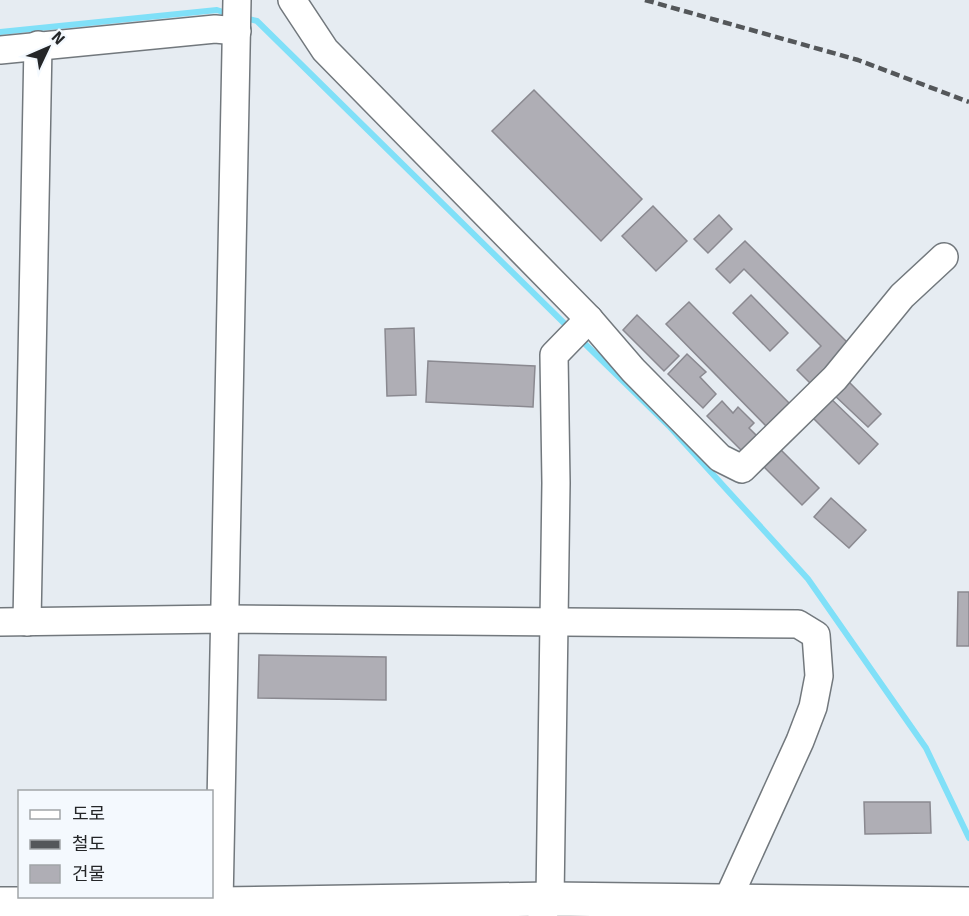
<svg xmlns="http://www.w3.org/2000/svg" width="969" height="916" font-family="Signika,'Noto Sans KR',sans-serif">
  <rect width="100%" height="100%" fill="#e6ecf2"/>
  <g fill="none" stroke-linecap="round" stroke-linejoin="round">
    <g stroke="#80e0f8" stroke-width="6">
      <path d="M245 18 257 21 570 329"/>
      <path d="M0 32 217 10 229 14"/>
      <path d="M579 338 669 426 808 579 926 748 969 838"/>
    </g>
  </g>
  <g fill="#afaeb5" stroke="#8a8990" stroke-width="1.5">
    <path d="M534 90 642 199 601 241 492 131Z"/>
    <path d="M653 206 687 241 656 271 622 236Z"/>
    <path d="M719 215 732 229 708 253 694 239Z"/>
    <path d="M745 241 851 346 812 385 797 370 821 346 744 269 730 283 716 269Z"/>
    <path d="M751 295 788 333 770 351 733 313Z"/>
    <path d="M689 302 794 408 771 431 666 324Z"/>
    <path d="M637 315 679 356 664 371 623 330Z"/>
    <path d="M414 328 416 395 387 396 385 329Z"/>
    <path d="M687 354 706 372 700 377 716 394 703 408 668 374Z"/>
    <path d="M428 361 535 366 533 407 426 402Z"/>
    <path d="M846 379 881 414 868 427 832 393Z"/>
    <path d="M827 395 878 444 859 464 809 414Z"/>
    <path d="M722 401 733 413 738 407 754 423 749 428 761 440 746 455 707 416Z"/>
    <path d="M778 447 819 488 802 505 761 464Z"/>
    <path d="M831 498 866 530 849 548 814 517Z"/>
    <path d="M958 592H969V646H957Z"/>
    <path d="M259 655 386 657V700L258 698Z"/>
    <path d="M864 802H930L931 833 865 834Z"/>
  </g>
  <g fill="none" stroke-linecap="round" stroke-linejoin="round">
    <defs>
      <g id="minor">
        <path d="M292 0 325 50 589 319 633 370 720 458 742 469 835 378 902 296 944 257"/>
        <path d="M0 50 215 29 237 31"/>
        <path d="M0 622 224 619 798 624 816 635 819 676 813 707 800 741 727 901"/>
        <path d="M27 622 38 45"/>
        <path d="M219 904 237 0"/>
        <path d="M542 916 550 899 556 483 554 355 589 319"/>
      </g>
      <path id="highway" d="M0 904H219L550 899 969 904"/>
    </defs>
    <use href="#minor" stroke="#72787d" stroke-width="30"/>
    <use href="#highway" stroke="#72787d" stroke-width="36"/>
    <use href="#minor" stroke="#fff" stroke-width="27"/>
    <use href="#highway" stroke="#fff" stroke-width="33"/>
    <path stroke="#54575a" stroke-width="4.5" stroke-dasharray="9 4.5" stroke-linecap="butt" d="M645 0 858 60 969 102"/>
  </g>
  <rect x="18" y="790" width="195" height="108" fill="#f4f9fe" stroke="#a1a5a8" stroke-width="1.5"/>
  <rect x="30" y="810" width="30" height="9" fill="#ffffff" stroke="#a1a5a8" stroke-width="1.5"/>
  <text x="72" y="820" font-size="18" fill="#242628">도로</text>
  <rect x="30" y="840" width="30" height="9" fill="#54575a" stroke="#a1a5a8" stroke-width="1.5"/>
  <text x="72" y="850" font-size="18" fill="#242628">철도</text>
  <rect x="30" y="865" width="30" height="18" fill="#afaeb5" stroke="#a1a5a8" stroke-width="1.5"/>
  <text x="72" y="880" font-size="18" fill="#242628">건물</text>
  <g transform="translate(48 48) rotate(46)" stroke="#f4f9fe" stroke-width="4.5" paint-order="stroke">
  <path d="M0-4.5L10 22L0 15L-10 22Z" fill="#242628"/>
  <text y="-9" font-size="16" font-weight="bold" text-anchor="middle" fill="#242628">N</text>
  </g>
</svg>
